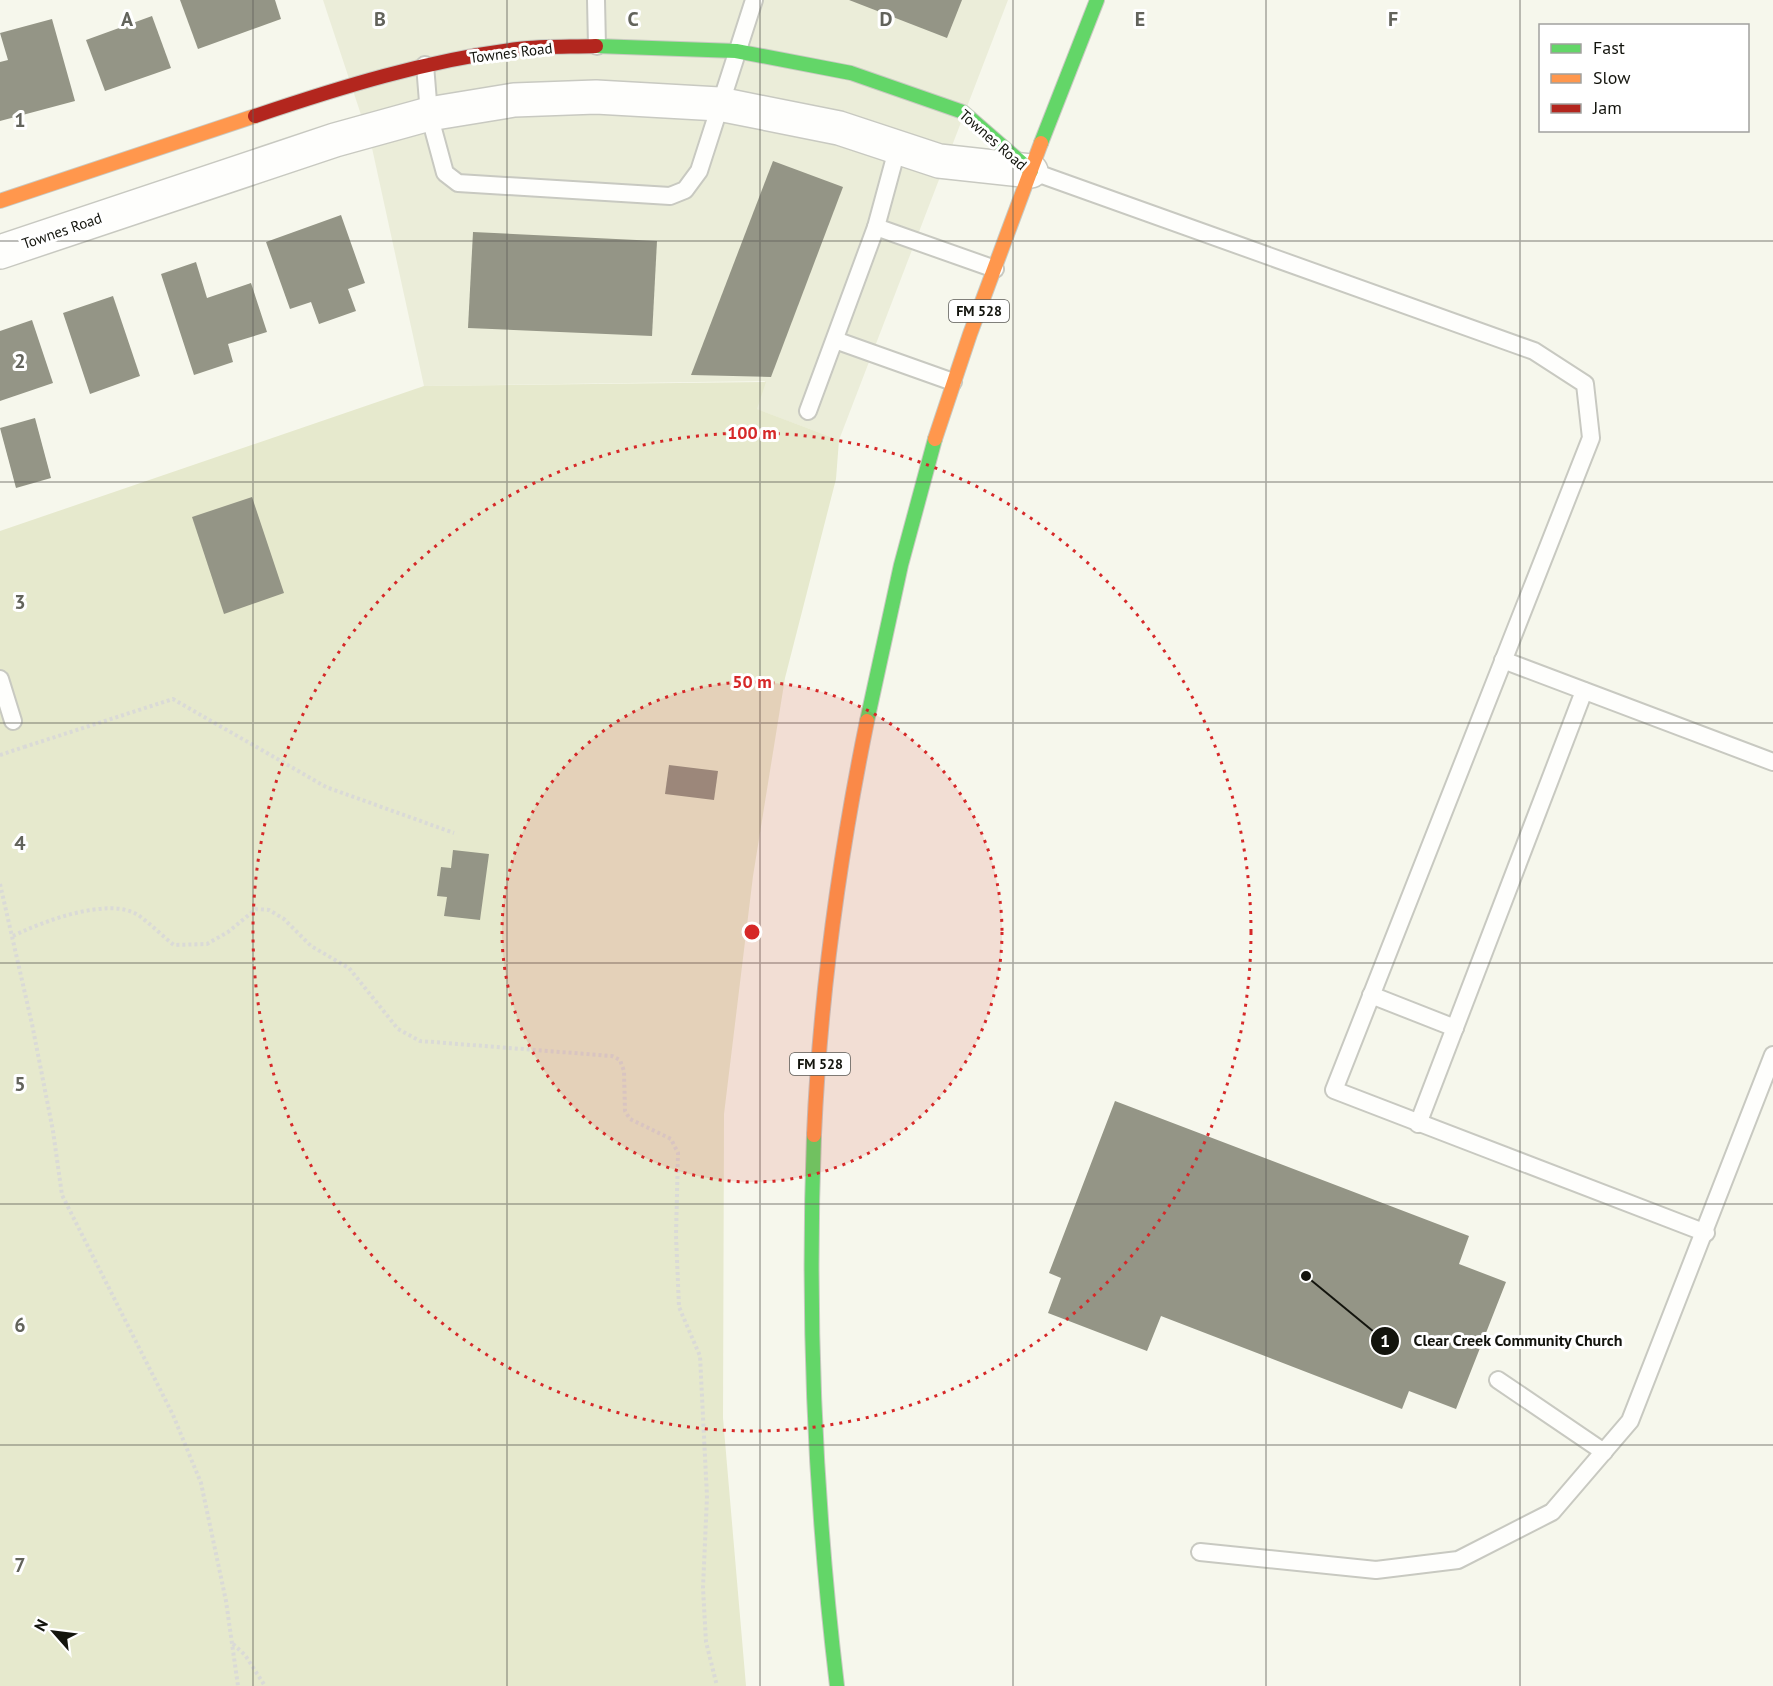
<svg xmlns="http://www.w3.org/2000/svg" width="1773" height="1686" font-family="'PT Sans',sans-serif">
  <rect width="100%" height="100%" fill="#f6f7ec"/>
  <path fill="#ebedd9" d="M323 0H1008L839 440 756 409 765 381 424 386 372 148Z"/>
  <path fill="#e6e9cd" d="M766 382 757 409 839 440 836 479 785 678 753 876 724 1114 723 1418 746 1686H0V531L424 386Z"/>
  <g fill="#949586">
    <path d="M180 0H275L281 19 198 49Z"/>
    <path d="M849 0H962L947 38Z"/>
    <path d="M152 16 171 68 105 91 86 40Z"/>
    <path d="M52 19 75 101 0 121V62L8 60 0 33Z"/>
    <path d="M773 161 843 187 771 377 691 375Z"/>
    <path d="M341 215 365 283 348 289 356 311 319 324 311 302 290 309 266 242Z"/>
    <path d="M473 232 657 241 652 336 468 328Z"/>
    <path d="M196 262 207 298 251 283 267 332 228 344 233 362 194 375 161 274Z"/>
    <path d="M113 296 140 376 90 394 63 313Z"/>
    <path d="M32 320 53 383 0 401V331Z"/>
    <path d="M35 418 51 478 16 488 0 428Z"/>
    <path d="M252 497 284 593 224 614 192 517Z"/>
    <path d="M669 765 718 771 714 800 665 794Z"/>
    <path d="M453 850 489 854 480 920 444 916 447 897 437 896 441 867 451 868Z"/>
    <path d="M1115 1101 1469 1236 1459 1264 1506 1282 1456 1409 1409 1391 1402 1409 1161 1316 1147 1351 1048 1313 1061 1278 1049 1273Z"/>
  </g>
  <g fill="none" stroke-linecap="round" stroke-linejoin="round">
    <defs>
      <g id="lane">
        <path d="M596 0 597 46"/>
        <path d="M425 65 429 114 445 173 458 183 670 196 685 190 699 171 754 0"/>
        <path d="M1031 171 1534 351 1585 384 1591 438 1334 1090 1706 1233"/>
        <path d="M876 227 995 269"/>
        <path d="M835 340 953 382"/>
        <path d="M808 411 876 227 898 146"/>
        <path d="M1503 660 1773 762"/>
        <path d="M0 679 13 721"/>
        <path d="M1371 995 1455 1028"/>
        <path d="M1418 1124 1584 691"/>
        <path d="M1498 1380 1604 1452"/>
        <path d="M1200 1552 1376 1570 1458 1560 1552 1512 1630 1421 1773 1055"/>
      </g>
      <path id="street" d="M0 252 335 140 429 114 514 100 596 97 719 104 839 128 939 161 1031 171"/>
      <g id="fast">
        <path d="M596 46 736 51 851 73 963 112 1031 171"/>
        <path d="M1041 143 1097 0"/>
        <path d="M867 721 901 565 935 439"/>
        <path d="M814 1135C807 1320 815 1502 837 1686"/>
      </g>
      <g id="slow">
        <path d="M0 201 255 116"/>
        <path d="M935 439 970 334 1041 143"/>
        <path d="M814 1135C820 996 839 858 867 721"/>
      </g>
      <path id="jam" d="M255 116C341 87 428 60 518 49 544 46 570 47 596 46"/>
    </defs>
    <use href="#lane" stroke="#c8c9c1" stroke-width="20"/>
    <use href="#street" stroke="#c8c9c1" stroke-width="36"/>
    <use href="#fast" stroke="#c8c9c1" stroke-width="16"/>
    <use href="#slow" stroke="#c8c9c1" stroke-width="16"/>
    <use href="#jam" stroke="#c8c9c1" stroke-width="16"/>
    <g stroke="#dadad7" stroke-width="4" stroke-dasharray="3 3" stroke-linecap="butt">
      <path d="M24 747 173 699 326 787 454 833"/>
      <path d="M0 755 24 747"/>
      <path d="M0 884 32 1024 53 1131 62 1195 173 1415 201 1483 226 1601 238 1686"/>
      <path d="M13 936C41 922 109 896 138 915 151 924 162 936 174 945L207 944 228 932 256 909 269 910 284 919 311 946 349 968 398 1029 420 1041 612 1056 620 1060 624 1071 625 1111 630 1119 671 1139 678 1153 676 1235 679 1307 700 1356 707 1497 703 1588 706 1642 717 1686"/>
      <path d="M233 1644 245 1655 265 1686"/>
    </g>
    <use href="#lane" stroke="#fefefc" stroke-width="16"/>
    <use href="#street" stroke="#fefefc" stroke-width="33"/>
    <use href="#fast" stroke="#63d668" stroke-width="14"/>
    <use href="#slow" stroke="#ff974d" stroke-width="14"/>
    <use href="#jam" stroke="#b3261e" stroke-width="14"/>
  </g>
  <path fill="none" stroke="#62635b" stroke-width="1.5" stroke-opacity="0.55" d="M253 0V1686M507 0V1686M760 0V1686M1013 0V1686M1266 0V1686M1520 0V1686M0 241H1773M0 482H1773M0 723H1773M0 963H1773M0 1204H1773M0 1445H1773"/>
  <circle cx="752" cy="932" r="250" fill="#d62828" fill-opacity=".12"/>
  <g fill="none" stroke="#d62828" stroke-width="3" stroke-dasharray="3 6">
    <circle cx="752" cy="932" r="250"/>
    <circle cx="752" cy="932" r="499"/>
  </g>
  <g text-anchor="middle" stroke-width="6" stroke-linejoin="round" paint-order="stroke">
    <g fill="#fff" stroke="#5a5a56" stroke-width="1.5">
      <rect x="949" y="300" width="60" height="22" rx="4.5"/>
      <rect x="790" y="1053" width="60" height="22" rx="4.5"/>
    </g>
    <g font-size="14" font-weight="bold" fill="#13140d">
      <text x="979" y="316">FM 528</text>
      <text x="820" y="1069">FM 528</text>
    </g>
    <g font-size="15" fill="#13140d" stroke="#fff">
      <text transform="translate(511 53) rotate(-7)" y="5">Townes Road</text>
      <text transform="translate(993 140) rotate(41)" y="5">Townes Road</text>
      <text transform="translate(62 231) rotate(-19)" y="5">Townes Road</text>
    </g>
  </g>
  <g font-size="20" text-anchor="middle" font-weight="bold" fill="#62635b" stroke="#fff" stroke-width="6" stroke-linejoin="round" paint-order="stroke">
    <text x="127" y="26">A</text>
    <text x="380" y="26">B</text>
    <text x="633" y="26">C</text>
    <text x="886" y="26">D</text>
    <text x="1140" y="26">E</text>
    <text x="1393" y="26">F</text>
    <text x="20" y="127">1</text>
    <text x="20" y="368">2</text>
    <text x="20" y="609">3</text>
    <text x="20" y="850">4</text>
    <text x="20" y="1091">5</text>
    <text x="20" y="1332">6</text>
    <text x="20" y="1572">7</text>
  </g>
  <circle cx="752" cy="932" r="9" fill="#d62828" stroke="#fff" stroke-width="3"/>
  <g font-size="18" text-anchor="middle" font-weight="bold" fill="#d62828" stroke="#fff" stroke-width="6" stroke-linejoin="round" paint-order="stroke">
    <text x="752" y="439">100 m</text>
    <text x="752" y="688">50 m</text>
  </g>
  <path fill="none" stroke="#13140d" stroke-width="2" d="M1306 1276L1385 1341"/>
  <g fill="#13140d" stroke="#fff" stroke-width="2">
    <circle cx="1306" cy="1276" r="6"/>
    <circle cx="1385" cy="1341" r="15"/>
  </g>
  <g font-size="18" text-anchor="middle" font-weight="bold" fill="#fff">
    <text x="1385" y="1347">1</text>
  </g>
  <g font-size="16" text-anchor="middle" font-weight="bold" fill="#13140d" stroke="#fff" stroke-width="6" stroke-linejoin="round" paint-order="stroke">
    <text x="1518" y="1346">Clear Creek Community Church</text>
  </g>
  <rect x="1539" y="24" width="210" height="108" fill="#ffffff" stroke="#a1a19e" stroke-width="1.5"/>
  <rect x="1551" y="44" width="30" height="9" fill="#63d668" stroke="#a1a19e" stroke-width="1.5"/>
  <text x="1593" y="54" font-size="18" fill="#13140d">Fast</text>
  <rect x="1551" y="74" width="30" height="9" fill="#ff974d" stroke="#a1a19e" stroke-width="1.5"/>
  <text x="1593" y="84" font-size="18" fill="#13140d">Slow</text>
  <rect x="1551" y="104" width="30" height="9" fill="#b3261e" stroke="#a1a19e" stroke-width="1.5"/>
  <text x="1593" y="114" font-size="18" fill="#13140d">Jam</text>
  <g transform="translate(54 1632) rotate(298)" stroke="#ffffff" stroke-width="4.5" paint-order="stroke">
  <path d="M0-4.5L10 22L0 15L-10 22Z" fill="#13140d"/>
  <text y="-9" font-size="16" font-weight="bold" text-anchor="middle" fill="#13140d">N</text>
  </g>
</svg>
